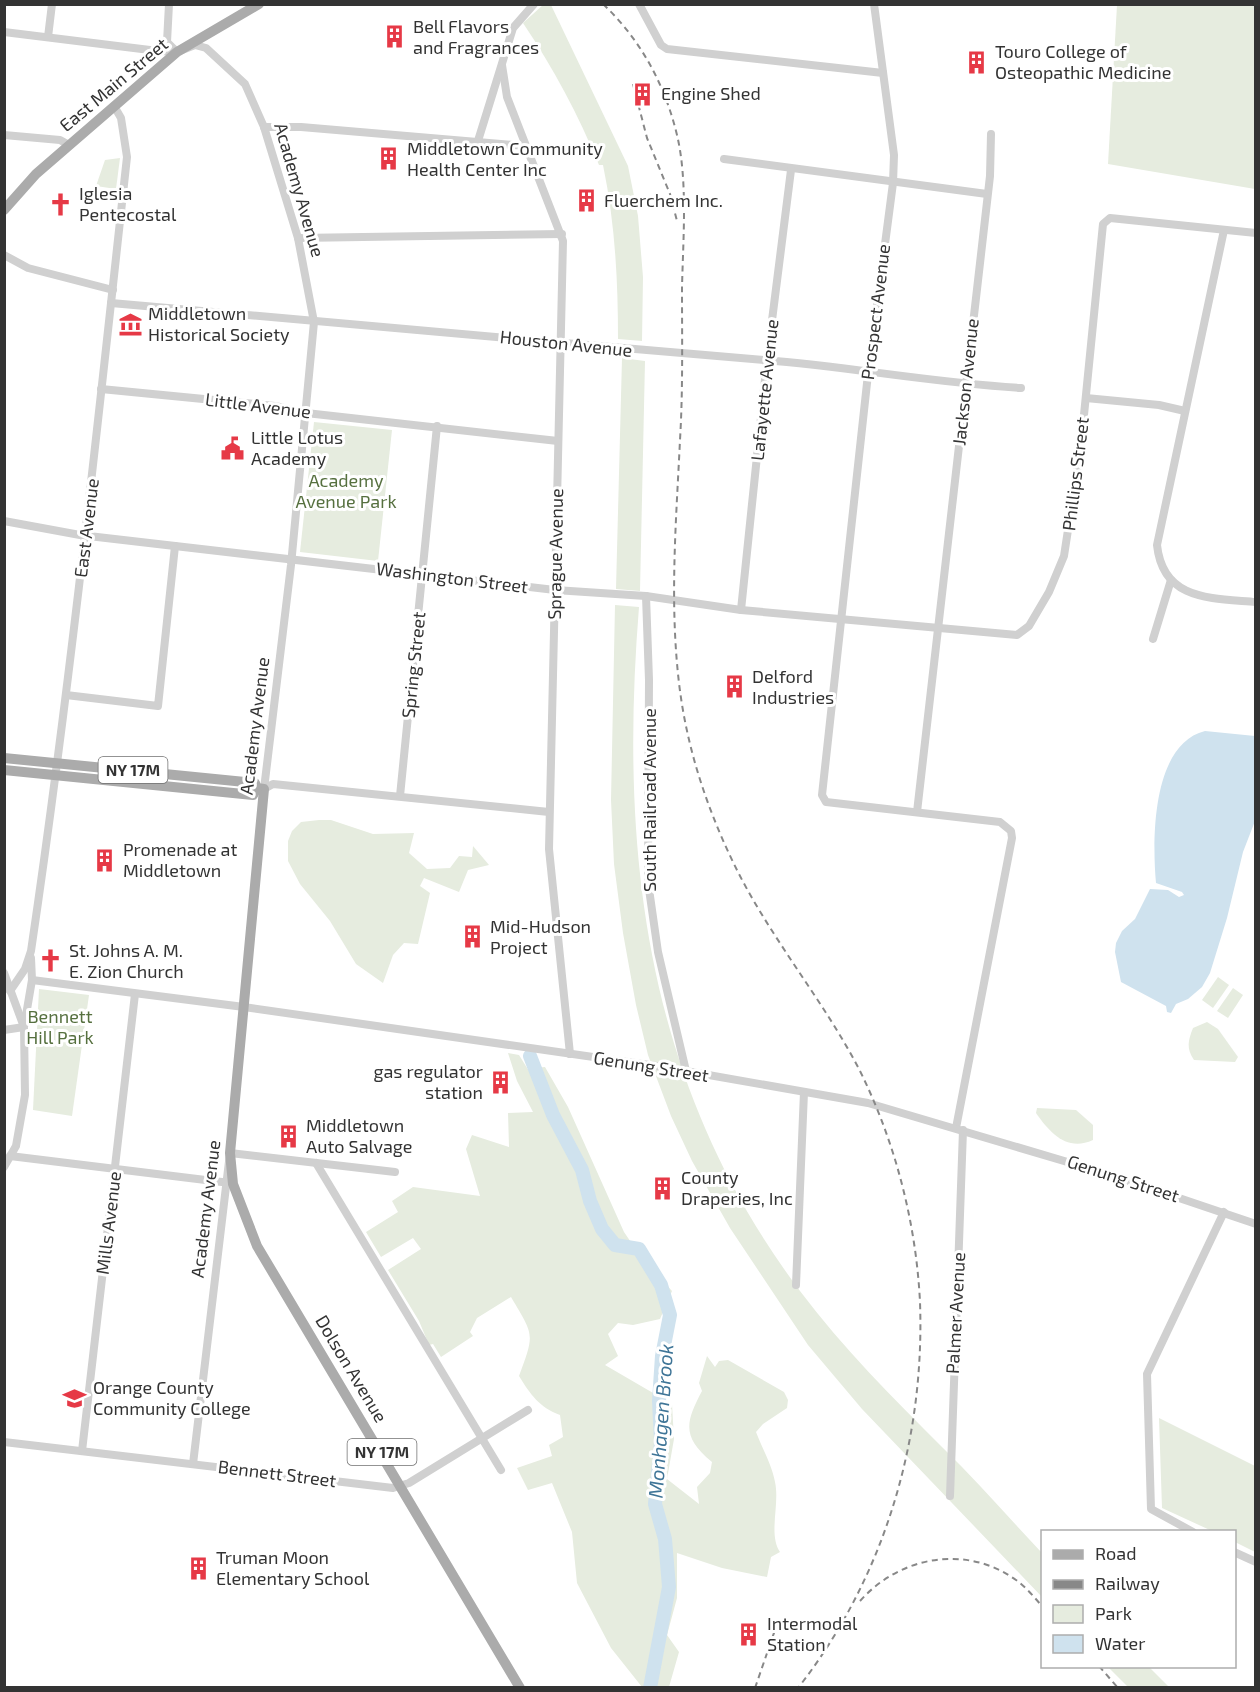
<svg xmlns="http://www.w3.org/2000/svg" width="1260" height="1692" font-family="'Exo 2',sans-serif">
  <rect width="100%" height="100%" fill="#fff"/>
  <g fill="#e6ecdf">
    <path d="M543 5H551L628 166 638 216 643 277 642 341 618 339C618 279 615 223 603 165H599C578 114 554 69 523 23Z"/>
    <path d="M1117 5H1255V189L1108 164Z"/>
    <path d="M120 158 116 189 96 186 105 160Z"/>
    <path d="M622 358 645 361 640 591 616 589Z"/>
    <path d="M314 422 392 430 378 561 300 552Z"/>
    <path d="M615 605 639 607C619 856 646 1086 800 1291 843 1348 892 1397 942 1447 977 1481 1009 1518 1042 1553V1597L862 1409 808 1345 730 1228 692 1161 671 1116 648 1055 636 1005 623 933 614 864 611 800Z"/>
    <path d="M319 820H331L373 834 414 833 409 853 427 869 450 868 459 856 472 857 473 846 489 865 468 870 459 892 424 878 420 886 430 893 418 944 404 943 393 955 383 983 356 964 330 921 300 884 288 861V841L292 831 301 822Z"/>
    <path d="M1218 977 1229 985 1213 1008 1202 1000Z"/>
    <path d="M1233 988 1243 995 1228 1018 1217 1011Z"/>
    <path d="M39 989 89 995 72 1116 33 1110Z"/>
    <path d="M1207 1022 1218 1029 1238 1057 1235 1062 1194 1060C1186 1048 1188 1041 1193 1028Z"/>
    <path d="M508 1053 519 1055 534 1079 535 1068 545 1067 568 1107 624 1232 641 1257 672 1291 660 1319 633 1325 618 1323 608 1334 618 1356 605 1365 672 1404 674 1439 667 1479 699 1504 697 1487 710 1473 712 1462C682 1437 685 1423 702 1391L699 1383 707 1356 715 1367 719 1361 728 1360 784 1392 788 1400 787 1408 763 1424 756 1432C762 1448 772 1465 775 1482 780 1505 768 1534 780 1552L771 1557 767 1577 722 1568 677 1553V1598L667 1635 679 1652 669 1687H642L611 1648 577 1583 572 1532 552 1483 528 1490 517 1468 552 1456 549 1445 563 1437 560 1415C540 1408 530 1394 519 1376 535 1333 534 1336 511 1297L477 1318 470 1332 473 1336 441 1357 433 1344 429 1345 419 1321 388 1270 421 1249 413 1238 381 1257 366 1232 398 1212 392 1201 413 1187 480 1196 466 1149 472 1135 509 1147 508 1113 533 1112 517 1081Z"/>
    <path d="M1037 1108 1076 1110 1093 1125V1140C1067 1152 1050 1133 1036 1113Z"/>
    <path d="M1159 1418 1255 1466V1552L1235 1542 1234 1532 1212 1531 1162 1508Z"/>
    <path d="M1108 1667H1149L1169 1687H1128Z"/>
  </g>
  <path fill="#cfe2ee" d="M1205 731 1255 736V821L1243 852 1227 918 1210 973 1202 987 1188 999 1176 1004 1171 1013 1167 1012 1166 1006 1121 982 1115 952 1116 943 1122 931 1135 919 1150 889 1168 890 1179 897 1184 895 1182 892 1156 883C1152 839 1152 744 1205 731Z"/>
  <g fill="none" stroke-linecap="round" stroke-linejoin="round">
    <path stroke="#cfe2ee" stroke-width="14" d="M530 1056 553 1115 582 1170 590 1201 602 1229 615 1245 639 1249 661 1285 670 1315 662 1356 659 1401 661 1442 655 1504 665 1539 669 1587 650 1688"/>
    <g stroke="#d0d0d0" stroke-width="8">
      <path d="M169 4 167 42 177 52"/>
      <path d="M639 4 661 45 667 49 883 73"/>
      <path d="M874 4 894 155 893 183 868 374 822 795 826 802 1000 822 1011 831 1012 838 956 1128"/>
      <path d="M4 32 158 51 177 52 195 45 206 48 245 84 264 127 298 238 314 322 291 565 264 789"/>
      <path d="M48 37 52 4"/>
      <path d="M502 65 507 97 563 241 549 849 570 1054"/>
      <path d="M264 127H301L526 146"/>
      <path d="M4 135 60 140 69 145"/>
      <path d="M477 144 513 28 534 4"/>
      <path d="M724 159 987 194"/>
      <path d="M1224 230 1157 545C1163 601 1211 598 1256 602"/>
      <path d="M298 238 562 234"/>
      <path d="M4 255 28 268 113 290"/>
      <path d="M111 303C329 324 547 341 765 360 851 367 935 383 1021 388"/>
      <path d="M101 389 275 406 306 413 558 441"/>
      <path d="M1086 398 1159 405 1185 411"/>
      <path d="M4 521 80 535 555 590 646 596 741 610 1017 635 1029 626 1049 592 1064 556 1081 445 1103 224 1110 218 1256 233"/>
      <path d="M646 596 649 680 648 882 658 952 686 1071"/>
      <path d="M741 610 767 360 791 170"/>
      <path d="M1153 639 1171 580"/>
      <path d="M66 695 158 706 175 546"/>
      <path d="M264 789 273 784 549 812"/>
      <path d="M400 796 437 426"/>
      <path d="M917 812 990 176 991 134"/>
      <path d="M4 973 24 1027 25 1095 16 1146 4 1167"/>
      <path d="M32 980 244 1007 663 1067 868 1103 1108 1174 1256 1224"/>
      <path d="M10 991 25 969 31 951C70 687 98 422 127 157L121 118 114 106"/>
      <path d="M4 1030 24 1027 32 980 31 958"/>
      <path d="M10 1156 230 1183"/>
      <path d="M316 1163 501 1470"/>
      <path d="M796 1285 804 1092"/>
      <path d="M4 1442 393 1488 409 1483 528 1410"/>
      <path d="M82 1451 135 994"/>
      <path d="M193 1464 230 1153 395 1172"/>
      <path d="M950 1496 963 1130"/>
      <path d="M1193 1532 1151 1509 1147 1374 1224 1212"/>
      <path d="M1234 1552 1256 1562"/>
    </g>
    <g stroke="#ababab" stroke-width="10">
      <path d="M4 210 36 174 177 52 259 4"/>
      <path d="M4 758 255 783 257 788 264 789 230 1153 233 1184 257 1246 520 1688"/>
      <path d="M4 770 253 795 257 788"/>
    </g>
    <g stroke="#888" stroke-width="2" stroke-dasharray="6 4.5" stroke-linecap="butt">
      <path d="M603 4C641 40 665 85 677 135 688 181 683 240 682 288 682 338 683 390 680 440 676 524 669 607 680 691 688 751 707 808 733 862 768 935 822 998 859 1069 895 1141 916 1222 920 1302 925 1441 884 1578 798 1688"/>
      <path d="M633 84 647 138 670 194 677 221"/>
      <path d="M860 1601C900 1556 966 1544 1016 1580 1026 1587 1034 1597 1042 1606"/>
      <path d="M1099 1666 1118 1688"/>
      <path d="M755 1688 775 1630"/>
    </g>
  </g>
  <defs>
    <symbol id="building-bare" viewBox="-9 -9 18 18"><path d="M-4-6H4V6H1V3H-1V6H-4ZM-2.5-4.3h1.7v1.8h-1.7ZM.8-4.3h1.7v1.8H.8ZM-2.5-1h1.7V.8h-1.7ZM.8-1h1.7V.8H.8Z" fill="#e63946" stroke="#fff" stroke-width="2.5" paint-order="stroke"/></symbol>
    <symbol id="church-bare" viewBox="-9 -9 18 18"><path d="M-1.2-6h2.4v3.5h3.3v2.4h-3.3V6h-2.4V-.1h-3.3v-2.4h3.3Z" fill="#e63946" stroke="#fff" stroke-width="2.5" paint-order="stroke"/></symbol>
    <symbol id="museum-bare" viewBox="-9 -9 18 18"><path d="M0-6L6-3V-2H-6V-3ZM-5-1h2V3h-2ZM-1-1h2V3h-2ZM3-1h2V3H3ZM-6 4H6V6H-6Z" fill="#e63946" stroke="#fff" stroke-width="2.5" paint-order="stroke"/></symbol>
    <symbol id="civic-bare" viewBox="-9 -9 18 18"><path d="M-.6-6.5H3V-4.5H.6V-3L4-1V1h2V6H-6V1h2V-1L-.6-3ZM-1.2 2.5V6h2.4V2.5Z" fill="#e63946" stroke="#fff" stroke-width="2.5" paint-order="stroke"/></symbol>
    <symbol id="university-bare" viewBox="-9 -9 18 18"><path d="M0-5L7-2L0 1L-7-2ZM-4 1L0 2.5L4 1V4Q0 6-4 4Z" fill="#e63946" stroke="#fff" stroke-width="2.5" paint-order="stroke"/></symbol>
  </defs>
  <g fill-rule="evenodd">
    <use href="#building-bare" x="378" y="20" width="33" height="33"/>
    <use href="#building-bare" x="960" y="46" width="33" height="33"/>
    <use href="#building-bare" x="626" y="78" width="33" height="33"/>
    <use href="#building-bare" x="372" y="142" width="33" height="33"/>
    <use href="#building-bare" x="570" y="184" width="33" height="33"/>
    <use href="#church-bare" x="44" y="188" width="33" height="33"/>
    <use href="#museum-bare" x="114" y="308" width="33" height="33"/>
    <use href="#civic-bare" x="216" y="432" width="33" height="33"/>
    <use href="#building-bare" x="718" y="670" width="33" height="33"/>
    <use href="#building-bare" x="88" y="844" width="33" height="33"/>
    <use href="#building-bare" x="456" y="920" width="33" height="33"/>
    <use href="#church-bare" x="34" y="944" width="33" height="33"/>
    <use href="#building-bare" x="484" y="1066" width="33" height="33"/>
    <use href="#building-bare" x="272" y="1120" width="33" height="33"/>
    <use href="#building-bare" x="646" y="1172" width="33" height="33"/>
    <use href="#university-bare" x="58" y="1382" width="33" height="33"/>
    <use href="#building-bare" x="182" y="1552" width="33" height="33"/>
    <use href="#building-bare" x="732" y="1618" width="33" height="33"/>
  </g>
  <g text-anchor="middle" stroke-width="6" stroke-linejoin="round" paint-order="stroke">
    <g fill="#fff" stroke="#707070" stroke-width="1.5">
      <rect x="98.5" y="757" width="69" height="26" rx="4.5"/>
      <rect x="347.5" y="1439" width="69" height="26" rx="4.5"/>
    </g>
    <g font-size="16" font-weight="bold" fill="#333">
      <text x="133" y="776">NY 17M</text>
      <text x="382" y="1458">NY 17M</text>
    </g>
    <g font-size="18" fill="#333" stroke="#fff" text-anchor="start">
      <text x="413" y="33">Bell Flavors<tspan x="413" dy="21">and Fragrances</tspan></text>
      <text x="995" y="58">Touro College of<tspan x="995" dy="21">Osteopathic Medicine</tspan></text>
      <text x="661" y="100">Engine Shed</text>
      <text x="407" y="155">Middletown Community<tspan x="407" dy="21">Health Center Inc</tspan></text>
      <text x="79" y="200">Iglesia<tspan x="79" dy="21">Pentecostal</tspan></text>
      <text x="604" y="207">Fluerchem Inc.</text>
      <text x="148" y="320">Middletown<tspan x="148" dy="21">Historical Society</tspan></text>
      <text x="251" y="444">Little Lotus<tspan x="251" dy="21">Academy</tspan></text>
      <text x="752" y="683">Delford<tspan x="752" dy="21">Industries</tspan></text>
      <text x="123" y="856">Promenade at<tspan x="123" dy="21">Middletown</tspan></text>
      <text x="490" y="933">Mid-Hudson<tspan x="490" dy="21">Project</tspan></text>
      <text x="69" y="957">St. Johns A. M.<tspan x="69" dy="21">E. Zion Church</tspan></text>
      <text x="483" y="1078" text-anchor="end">gas regulator<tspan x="483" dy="21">station</tspan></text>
      <text x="306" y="1132">Middletown<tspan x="306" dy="21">Auto Salvage</tspan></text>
      <text x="681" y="1184">County<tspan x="681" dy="21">Draperies, Inc</tspan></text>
      <text x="93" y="1394">Orange County<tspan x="93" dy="21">Community College</tspan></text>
      <text x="216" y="1564">Truman Moon<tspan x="216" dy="21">Elementary School</tspan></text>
      <text x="767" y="1630">Intermodal<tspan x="767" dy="21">Station</tspan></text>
    </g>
    <g font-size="18" fill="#333" stroke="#fff">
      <text transform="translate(114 85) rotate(-40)" y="6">East Main Street</text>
      <text transform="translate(299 190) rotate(74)" y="6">Academy Avenue</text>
      <text transform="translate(876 312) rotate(-83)" y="6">Prospect Avenue</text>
      <text transform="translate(566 344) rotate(6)" y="6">Houston Avenue</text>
      <text transform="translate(966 382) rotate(-84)" y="6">Jackson Avenue</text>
      <text transform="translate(765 390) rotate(-84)" y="6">Lafayette Avenue</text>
      <text transform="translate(258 406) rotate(7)" y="6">Little Avenue</text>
      <text transform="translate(1076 474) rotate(-83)" y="6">Phillips Street</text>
      <text transform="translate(87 528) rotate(-83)" y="6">East Avenue</text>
      <text transform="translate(556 554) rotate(-89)" y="6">Sprague Avenue</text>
      <text transform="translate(452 578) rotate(7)" y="6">Washington Street</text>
      <text transform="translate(414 665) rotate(-84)" y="6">Spring Street</text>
      <text transform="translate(255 726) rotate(-83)" y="6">Academy Avenue</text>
      <text transform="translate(650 800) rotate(-90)" y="6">South Railroad Avenue</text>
      <text transform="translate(651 1067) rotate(9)" y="6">Genung Street</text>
      <text transform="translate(1123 1179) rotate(18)" y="6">Genung Street</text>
      <text transform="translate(206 1209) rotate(-83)" y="6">Academy Avenue</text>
      <text transform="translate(109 1223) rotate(-83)" y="6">Mills Avenue</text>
      <text transform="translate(956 1313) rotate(-87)" y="6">Palmer Avenue</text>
      <text transform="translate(351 1369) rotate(59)" y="6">Dolson Avenue</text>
      <text transform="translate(277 1474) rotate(7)" y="6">Bennett Street</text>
    </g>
    <g font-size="18" fill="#56703f" stroke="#fff">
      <text x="346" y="487">Academy<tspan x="346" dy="21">Avenue Park</tspan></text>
      <text x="60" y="1023">Bennett<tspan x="60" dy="21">Hill Park</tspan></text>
    </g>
    <g font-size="20" font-style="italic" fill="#3f7597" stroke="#fff">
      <text transform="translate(661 1421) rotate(-86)" y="7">Monhagen Brook</text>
    </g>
  </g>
  <rect width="1260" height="1692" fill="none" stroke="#333333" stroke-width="12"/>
  <rect x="1041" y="1530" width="195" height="138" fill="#ffffff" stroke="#adadad" stroke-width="1.5"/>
  <rect x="1053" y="1550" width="30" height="9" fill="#ababab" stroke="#adadad" stroke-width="1.5"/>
  <text x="1095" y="1560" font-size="18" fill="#333333">Road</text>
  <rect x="1053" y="1580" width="30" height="9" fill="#888888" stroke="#adadad" stroke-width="1.5"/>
  <text x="1095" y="1590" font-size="18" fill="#333333">Railway</text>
  <rect x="1053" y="1605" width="30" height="18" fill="#e6ecdf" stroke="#adadad" stroke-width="1.5"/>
  <text x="1095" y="1620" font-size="18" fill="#333333">Park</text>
  <rect x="1053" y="1635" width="30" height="18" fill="#cfe2ee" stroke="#adadad" stroke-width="1.5"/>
  <text x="1095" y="1650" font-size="18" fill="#333333">Water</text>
</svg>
